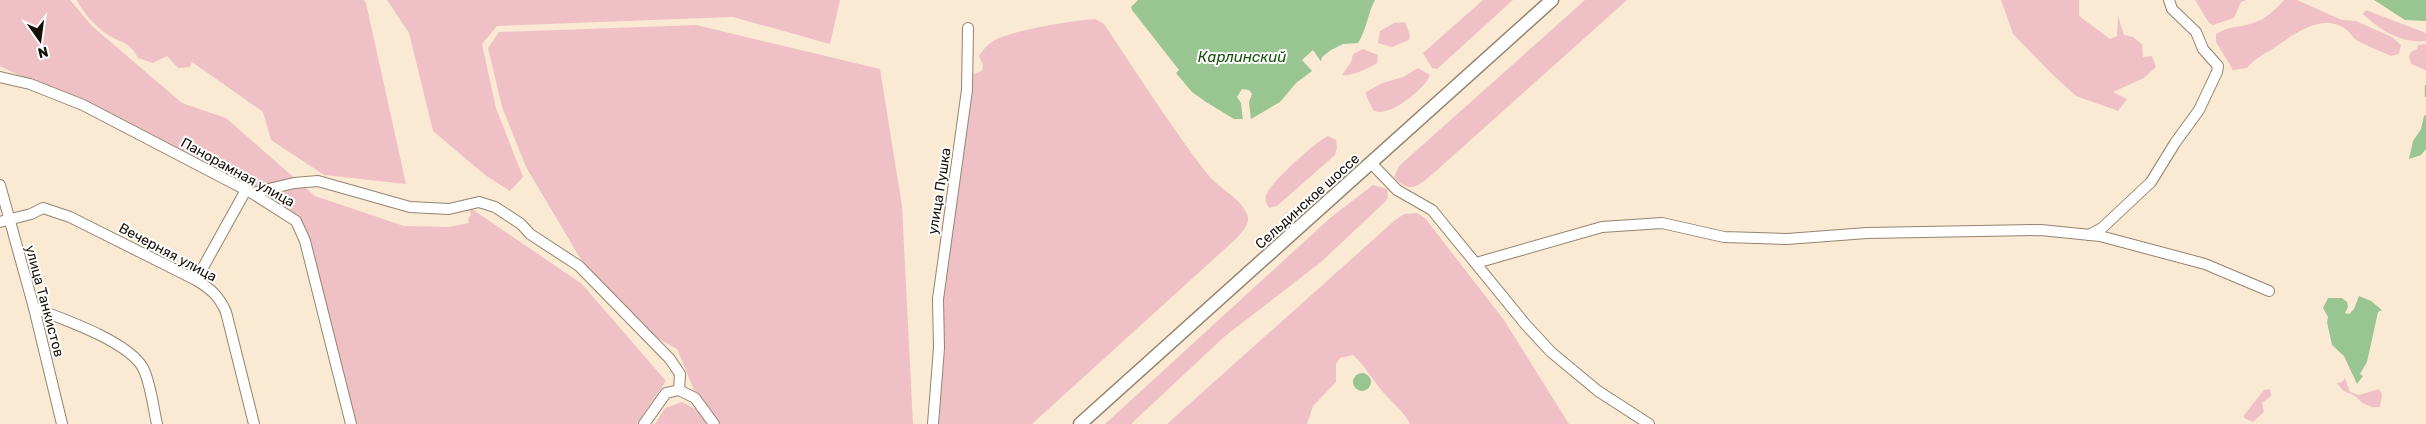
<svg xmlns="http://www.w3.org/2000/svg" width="2426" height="424" font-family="Rubik,sans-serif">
  <rect width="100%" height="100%" fill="#fbead3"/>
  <g fill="#efc1c7">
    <path d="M0 0H70L92 26 182 103 226 118 315 196 404 226 449 227 469 223 468 219 471 215 469 207 582 284 666 381 637 424H348L293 216 250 189 0 66Z"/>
    <path d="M77 0H364L366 3 406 184 324 175 271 140 263 112 192 62 190 67 178 68 167 56 153 63 138 58C129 41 123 44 108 35 96 27 83 13 77 0Z"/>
    <path d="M387 0H840L830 44 733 17 497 26 482 44 496 108 523 177 510 191 485 175 433 131 409 33Z"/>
    <path d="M1483 0H1513L1437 69 1432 68 1423 53Z"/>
    <path d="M1585 0H1627L1436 171C1419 185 1411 196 1394 177L1399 166Z"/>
    <path d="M2001 0H2079V16L2110 39 2117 36 2118 16 2124 35 2133 37 2142 44 2143 57 2152 56 2156 67 2144 78 2113 92 2127 99 2118 111 2076 96 2052 74 2013 34Z"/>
    <path d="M2195 0H2246L2241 2 2234 18 2213 25 2209 23Z"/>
    <path d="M2284 0H2297L2342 20 2356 21 2392 37 2401 45 2399 54 2391 56C2380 51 2367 46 2356 40 2353 38 2352 35 2349 32 2326 11 2297 32 2277 46 2266 54 2254 58 2247 68L2233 70 2216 42V34C2229 25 2240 28 2253 23 2266 19 2275 10 2284 0Z"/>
    <path d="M2366 10 2426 33V41C2402 44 2380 30 2363 14Z"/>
    <path d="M1095 19 1104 24C1137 73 1169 124 1205 171 1217 188 1239 196 1247 214 1251 223 1243 230 1238 237L1032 424H939L943 335 940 300 971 75 982 71 983 65 979 56C984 48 990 42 999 38 1022 29 1069 21 1095 19Z"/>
    <path d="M1405 22 1410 35 1409 40 1392 47 1378 43 1380 31 1394 23Z"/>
    <path d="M696 25 880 69 902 206 913 424H717L698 400 677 349 647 332 586 268 526 167 502 107 488 48 499 32Z"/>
    <path d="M2426 44V70H2425L2411 64 2409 56 2411 52 2417 49 2418 45Z"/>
    <path d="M1363 49 1378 55 1377 63C1371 68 1349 77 1342 75L1351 62 1353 54Z"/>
    <path d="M1418 68 1430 75C1425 89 1387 120 1373 110L1366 95V92L1382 83 1403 77Z"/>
    <path d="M1328 136 1336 140 1337 148 1335 155 1277 206 1269 208C1266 203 1264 198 1267 193 1272 182 1316 141 1328 136Z"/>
    <path d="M1373 185 1387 189 1388 197 1385 202 1321 262 1224 337 1131 424H1105L1330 218Z"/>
    <path d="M1417 213 1425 218 1504 320 1569 424H1410C1403 410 1392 403 1382 391 1372 379 1365 366 1353 355L1340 358 1336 364V382L1313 406 1307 424H1167L1394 221 1404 214Z"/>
    <path d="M2345 378 2350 392 2359 395 2379 389 2382 394 2380 407C2369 408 2363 404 2356 397 2347 390 2346 396 2337 383L2342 382Z"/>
    <path d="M2264 390 2269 389 2271 393V396L2262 403 2264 412 2253 422 2244 418V415Z"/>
    <path d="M682 402 697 410 707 424H655L665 408Z"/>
  </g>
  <g fill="#98c591">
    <path d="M1138 0H1375C1367 15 1367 29 1358 43L1343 44 1331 50 1322 57 1320 65 1296 83 1280 102 1251 119H1234L1206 102 1192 92 1176 73 1179 70 1132 10 1131 7Z"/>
    <path d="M2374 0H2426V21L2405 20Z"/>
    <path d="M2426 115V149L2421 155 2409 159 2413 141 2421 129 2424 116Z"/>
    <path d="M2359 296 2371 301 2382 310 2378 312 2367 362 2360 374 2363 376 2357 384 2344 356 2332 345 2327 322 2328 317 2323 308 2328 298H2342L2347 302 2348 307 2345 313 2349 314 2354 309Z"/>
    <circle cx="1362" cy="382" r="9"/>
  </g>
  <g fill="#fbead3">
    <path d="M1313 50 1322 63 1313 72 1302 60Z"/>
    <path d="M1242 89 1249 90 1252 94 1249 102 1251 120 1243 121 1241 103 1237 97Z"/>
  </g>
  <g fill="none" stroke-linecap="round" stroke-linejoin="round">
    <path stroke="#98c591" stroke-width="2.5" d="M2426 86V96"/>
    <defs>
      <g id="minor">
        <path d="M0 77 30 84 83 105 252 193 296 221 305 241 351 424"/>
        <path d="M1371 163 1397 190 1432 210 1526 325 1551 352 1598 391 1649 424"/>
        <path d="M0 185 34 308 62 424"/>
        <path d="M252 193 294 183 318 181 410 207 449 209 479 202 495 207 521 224 530 234 579 266 670 359 680 374 679 390"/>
        <path d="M0 222 31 214 43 208 70 217 196 280C211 289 219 296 226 312L254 424"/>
        <path d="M2089 235 2102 228 2151 182 2175 143 2199 110 2217 72 2218 66 2203 49 2196 32 2172 9 2169 0"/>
        <path d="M1476 263 1602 227 1662 223 1724 237 1787 239 1867 233 2041 230 2100 236 2205 264 2269 291"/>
        <path d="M196 280 246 190"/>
        <path d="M34 308C63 319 128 341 143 368 151 384 153 407 157 424"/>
        <path d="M644 424 666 393 679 390 695 398 714 424"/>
        <path d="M933 424 939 348 938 299 967 90 968 28"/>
      </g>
      <path id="major" d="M1080 424 1552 0"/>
    </defs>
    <use href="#minor" stroke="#94846f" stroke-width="12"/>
    <use href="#major" stroke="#94846f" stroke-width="15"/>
    <use href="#minor" stroke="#fff" stroke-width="10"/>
    <use href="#major" stroke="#fff" stroke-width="12"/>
  </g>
  <g text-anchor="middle" stroke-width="4" stroke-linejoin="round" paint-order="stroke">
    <g font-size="14" fill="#161008" stroke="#fff">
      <text transform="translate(238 172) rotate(29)" y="5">Панорамная улица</text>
      <text transform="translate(939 191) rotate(-81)" y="5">улица Пушка</text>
      <text transform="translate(1307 201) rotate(-42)" y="5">Сельдинское шоссе</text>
      <text transform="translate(168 252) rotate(28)" y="5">Вечерняя улица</text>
      <text transform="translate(45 301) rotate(75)" y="5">улица Танкистов</text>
    </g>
    <g font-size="15" font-style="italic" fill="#16520b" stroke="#fff">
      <text x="1242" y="62">Карлинский</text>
    </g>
  </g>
  <g transform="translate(40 40) rotate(166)" stroke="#ffffff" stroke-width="4" paint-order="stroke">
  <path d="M0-4L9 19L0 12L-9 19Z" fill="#161008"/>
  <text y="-8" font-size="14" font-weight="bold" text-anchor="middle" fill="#161008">N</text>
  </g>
</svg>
